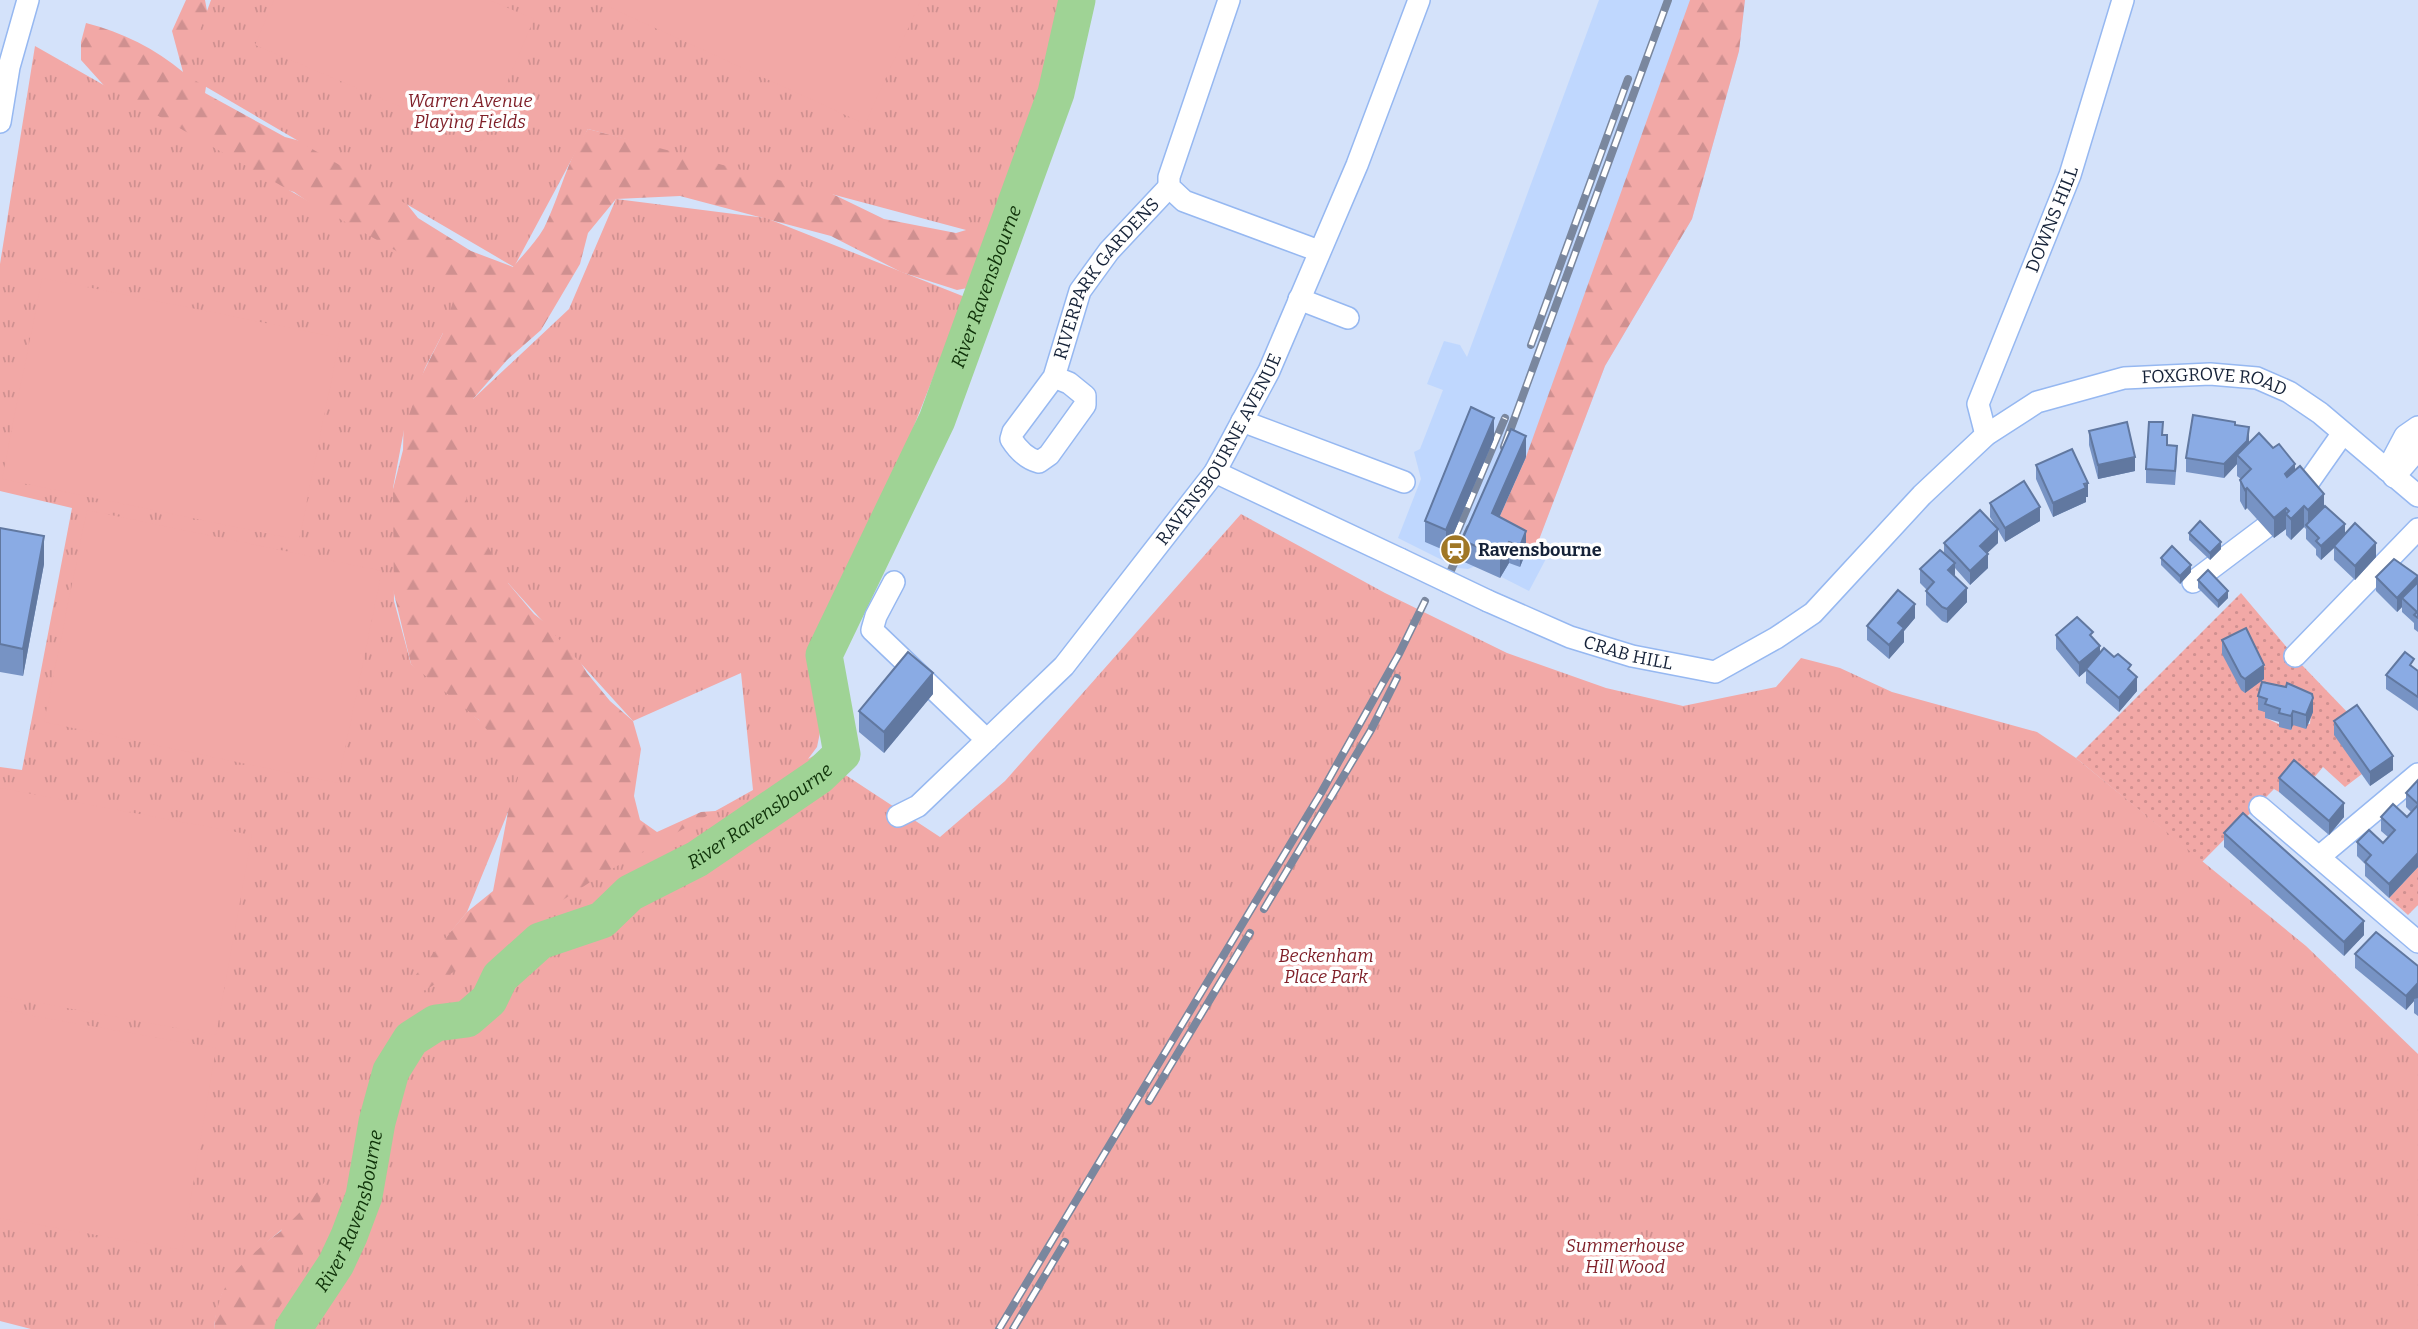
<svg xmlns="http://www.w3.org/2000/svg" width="2418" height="1329" font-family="Bitter,serif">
  <defs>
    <pattern id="grass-dots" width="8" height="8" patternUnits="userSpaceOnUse" patternTransform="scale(1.75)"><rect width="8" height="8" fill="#f2a8a6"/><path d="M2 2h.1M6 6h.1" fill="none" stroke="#cf9090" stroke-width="1.8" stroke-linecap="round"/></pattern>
    <pattern id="forest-firs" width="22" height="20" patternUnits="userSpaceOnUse" patternTransform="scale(1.75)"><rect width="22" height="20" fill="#f2a8a6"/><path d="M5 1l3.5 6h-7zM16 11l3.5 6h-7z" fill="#cf9090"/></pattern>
    <pattern id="park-tufts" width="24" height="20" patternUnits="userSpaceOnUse" patternTransform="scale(1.75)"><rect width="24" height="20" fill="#f2a8a6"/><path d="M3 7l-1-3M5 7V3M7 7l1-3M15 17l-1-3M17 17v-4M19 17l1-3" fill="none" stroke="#cf9090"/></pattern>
  </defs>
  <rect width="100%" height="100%" fill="#d4e2fa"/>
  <path fill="#bfd7fe" d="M1599 0H1745L1739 51 1692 219 1605 366 1537 544 1549 553 1529 591 1478 565 1468 569 1458 568 1398 538 1421 479 1414 452 1420 449 1443 390 1427 384 1444 341 1460 345 1467 357Z"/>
  <g fill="url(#grass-dots)" fill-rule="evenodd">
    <path d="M2241 593 2300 663 2349 714 2362 774 2345 787 2323 767 2307 786 2294 775 2279 792 2274 789 2202 862 2076 758ZM2311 712 2310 724 2293 725 2291 730 2266 718 2267 713Z"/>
    <path d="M2418 867V905L2408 915 2389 898Z"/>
  </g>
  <g fill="url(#forest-firs)">
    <path d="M186 0H205L213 43 205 93 285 137 372 160 418 218 471 251 513 267C523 255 536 242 544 228 560 196 567 159 588 129L816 186 884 219 956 233 983 225 996 238 978 286 957 290 901 272 831 236 680 196 616 199 588 233 580 264 541 330 507 360 473 399 507 548 508 583 534 614 567 640 587 673 610 701 633 721 641 749 634 796 640 820 657 832 701 812 729 810 347 1329H214L216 1308 227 1280 250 1254 281 1231 348 1053 467 912 493 891 508 812 479 720 433 688 411 664 389 573 393 489 403 450 404 411 443 333 317 208 294 192 245 177 108 90 81 60V42L86 23C122 32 156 49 183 72L172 31Z"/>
    <path d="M1690 0H1745L1739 51 1692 219 1605 366 1537 545 1526 552 1492 534 1526 457Z"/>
  </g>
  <g fill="url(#park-tufts)">
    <path d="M211 0H1075L1050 108 996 238 588 129 514 267 184 74Z"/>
    <path d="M35 46 458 286 443 333 425 368 404 430 393 488 394 601 411 664 479 720 520 771 508 812 467 912 388 1009 429 988 601 875 753 790 741 673 633 721 508 583 469 512 456 437 473 399 569 309 616 199 766 218 965 297 891 484 861 578 853 574 817 747 808 759 815 755 940 837 1005 781 1241 514 1385 593 1507 653 1606 688 1683 706 1776 687 1801 658 1840 668 1892 692 2037 732 2076 758 2306 946 2418 1054V1329H265L292 1288 327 1179C313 1198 297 1217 279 1232 242 1263 219 1278 214 1329H31L0 1321V767L22 770 72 508 0 491V264Z"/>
  </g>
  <g fill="#f2a8a6">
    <path d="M274 0H489L534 19 482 141 255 45Z"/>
    <path d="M612 0H921L865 124 609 7Z"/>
    <path d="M42 278 340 338 299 540 2 479Z"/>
    <path d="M87 510 382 571 338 783 44 722Z"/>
    <path d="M0 788 252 835 216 1035 0 996Z"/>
    <path d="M0 1010 216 1048 182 1250 0 1218Z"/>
  </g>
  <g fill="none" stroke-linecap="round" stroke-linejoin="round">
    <path stroke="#9fd395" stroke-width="37" id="s1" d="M293 1329 336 1264 349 1236 364 1196 377 1122 391 1071 411 1039 436 1023 467 1019 489 1000 500 977 540 941 602 920 630 893 697 859 819 776 842 754 824 655 937 420 1056 93 1077 0"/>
    <defs>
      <g id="minor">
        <path d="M1229 0 1169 177V187L1184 201 1319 251"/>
        <path d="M0 122 9 67 28 0"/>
        <path d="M1299 299 1348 318"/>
        <path id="s2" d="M1054 377 1069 383 1085 396V405L1049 455 1039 462C1027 459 1018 450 1011 439L1013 432 1054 377 1080 291 1109 251 1169 187"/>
        <path d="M1242 421 1404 482"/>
        <path id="s3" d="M1986 435 1978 404 2070 175 2123 0"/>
        <path d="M2387 470 2405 436 2418 427"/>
        <path d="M1215 472 1400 559"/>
        <path d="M2394 477 2418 449"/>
        <path d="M2303 490 2343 433"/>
        <path d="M894 582 876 616 872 630 987 740"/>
        <path d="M2193 582 2266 527"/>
        <path id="s4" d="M1488 601 1570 637 1632 656 1715 672 1776 638 1813 613 1922 495 1986 435 2037 402 2124 378 2210 374 2257 378 2289 392 2320 413 2418 496"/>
        <path d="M2295 656 2418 529"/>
        <path d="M2260 807 2418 942"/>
        <path id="s5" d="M898 816 918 806 1064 666 1215 472 1269 371 1357 165 1419 0"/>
        <path d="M2319 857 2418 774"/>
      </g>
    </defs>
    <use href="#minor" stroke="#96b8f1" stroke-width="24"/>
    <use href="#minor" stroke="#fff" stroke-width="21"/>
    <defs>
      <g id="rail">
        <path d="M1531 345 1628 79"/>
        <path d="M1504 447 1668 0"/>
        <path d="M1455 537 1505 418"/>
        <path d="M1443 588 1470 528"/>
        <path d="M1264 909 1371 730 1397 678"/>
        <path d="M1149 1101 1250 933"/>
        <path d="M999 1329 1321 793 1399 654 1425 601"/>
        <path d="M1013 1329 1065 1242"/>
      </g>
    </defs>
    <use href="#rail" stroke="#7a879e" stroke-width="8"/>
    <use href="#rail" stroke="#fff" stroke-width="5" stroke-dasharray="16" stroke-linecap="butt"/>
    <defs>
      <path id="minor-bridge" d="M1400 559 1488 601"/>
    </defs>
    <use href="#minor-bridge" stroke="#96b8f1" stroke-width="24" stroke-linecap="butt"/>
    <use href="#minor-bridge" stroke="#fff" stroke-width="21"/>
  </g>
  <g fill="#7793c4">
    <path d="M2235 425 2249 441V444L2295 471 2345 534 2376 557 2355 580 2334 560V548L2321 560 2316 555V549L2306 539V529L2304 527 2291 540 2286 535V529L2274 538 2247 508 2245 510 2240 501V480L2241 479 2237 476V464L2224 478 2186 472V458Z"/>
    <path d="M2089 431 2135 471 2098 479 2089 445Z"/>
    <path d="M2163 435 2167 445 2177 460 2175 485 2146 483V469Z"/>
    <path d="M1494 439 1446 551 1425 542V521Z"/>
    <path d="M1526 457 1499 517 1526 552 1520 567 1509 563 1500 578 1462 561V540Z"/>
    <path d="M2036 465 2088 497H2086V502L2053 517 2036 479Z"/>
    <path d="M1990 503 2040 521 2005 542 1998 530V543L1987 553 1988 568 1970 585 1955 568V577L1967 602 1947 623 1942 621 1926 605V591L1927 590 1920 583V569L1944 553V543L1997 528 1990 517Z"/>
    <path d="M0 528 44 564 23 676 0 672Z"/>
    <path d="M2189 533 2221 549 2210 560 2189 540Z"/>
    <path d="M2161 558 2191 572 2180 584 2161 565Z"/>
    <path d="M2418 576V632L2414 629V623L2402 612V607L2397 612 2376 591V577Z"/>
    <path d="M2198 580 2228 598 2218 608 2198 588Z"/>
    <path d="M1915 618 1904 631V642L1889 659 1867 640V626Z"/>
    <path d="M2056 635 2093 638 2100 653 2131 672 2137 691 2119 712 2086 683V671L2079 677 2056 649Z"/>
    <path d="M2222 640 2264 679 2245 693 2241 690 2222 654Z"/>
    <path d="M2414 668 2418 671V711L2386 689V675Z"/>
    <path d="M933 694 884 753 859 732V711Z"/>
    <path d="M2258 696 2313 712 2306 729 2293 725 2291 730 2279 727V722L2265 718V712L2258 710Z"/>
    <path d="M2334 721 2393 770 2370 786 2334 735Z"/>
    <path d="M2279 778 2344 817 2329 835 2279 792Z"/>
    <path d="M2418 780V867L2389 898 2365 876V864L2357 856V842L2383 843 2388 837 2381 831V817H2407L2411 812 2406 807V793Z"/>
    <path d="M2224 833 2364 935 2344 956 2224 847Z"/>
    <path d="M2355 954 2418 966V1016L2414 1013V1001L2406 1010 2355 968Z"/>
  </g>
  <g fill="#6178a0">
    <path d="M1494 418V439L1446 551V530Z"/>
    <path d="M2249 427V441L2247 455H2237V464L2224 478V464Z"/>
    <path d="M1526 436V457L1492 534V513Z"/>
    <path d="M2135 457V471L2098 479V465Z"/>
    <path d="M2295 464V485L2285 474Z"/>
    <path d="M2088 483V497H2086V502L2053 517V503Z"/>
    <path d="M2247 488V508L2245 510V490Z"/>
    <path d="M2324 494V515L2308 527V510Z"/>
    <path d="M2304 506V527L2291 540V519Z"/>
    <path d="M2040 507V521L2005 542V528Z"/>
    <path d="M2286 508V529L2274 538V518Z"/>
    <path d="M2345 524V538L2334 546V548L2321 560V546Z"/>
    <path d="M1998 529V543L1980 560V546Z"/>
    <path d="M1526 531V552L1520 567V546Z"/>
    <path d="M44 536V564L23 676V649Z"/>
    <path d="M1509 542V563L1500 578V557Z"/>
    <path d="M2221 542V549L2210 560V553Z"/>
    <path d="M2376 543V557L2355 580V566Z"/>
    <path d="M1988 554V568L1970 585V571Z"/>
    <path d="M1955 563V577L1948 570Z"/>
    <path d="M2191 565V572L2180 584V576Z"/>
    <path d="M2418 576V590L2402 598V607L2397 612V598Z"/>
    <path d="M1967 588V602L1947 623V609Z"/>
    <path d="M2228 591V598L2218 608V601Z"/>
    <path d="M1915 604V618L1904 631V642L1889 659V645L1898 623Z"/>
    <path d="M2100 646V660L2086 669V671L2079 677V663Z"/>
    <path d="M2264 665V679L2245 693V679Z"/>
    <path d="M933 673V694L884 753V732Z"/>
    <path d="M2137 677V691L2119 712V698Z"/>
    <path d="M2313 698V712L2306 729V715Z"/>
    <path d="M2293 711V725L2291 730V716Z"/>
    <path d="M2393 756V770L2370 786V772Z"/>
    <path d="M2344 803V817L2329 835V821Z"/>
    <path d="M2418 853V867L2389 898V884Z"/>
    <path d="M2364 921V935L2344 956V942Z"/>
    <path d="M2418 983V998L2414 999V1001L2406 1010V996Z"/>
  </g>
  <g fill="#8aabe4" stroke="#6178a0" stroke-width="2">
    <path d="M1471 407 1494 418 1446 530 1425 521Z"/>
    <path d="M2193 415 2235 422V425L2249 427 2247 441 2224 464 2186 458Z"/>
    <path d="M2127 422 2135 457 2098 465 2089 431Z"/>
    <path d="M2149 422H2163L2162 435H2167V445L2177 446 2175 471 2146 469Z"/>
    <path d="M1511 429 1526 436 1492 513 1526 531 1520 546 1509 542 1500 557 1462 540Z"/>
    <path d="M2259 433 2273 448 2279 444 2295 464 2285 474 2287 477 2300 466 2324 494 2308 510 2304 506 2291 519 2286 514 2289 511 2286 508 2274 518 2247 488 2245 490 2240 480 2251 469 2237 455Z"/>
    <path d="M2072 449 2088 483 2084 484 2086 488 2053 503 2036 465Z"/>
    <path d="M2024 481 2040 507 2005 528 1990 503Z"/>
    <path d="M2325 506 2345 524 2321 546 2316 541 2319 538 2306 525Z"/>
    <path d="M1980 510 1998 529 1980 546 1988 554 1970 571 1944 543Z"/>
    <path d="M2200 521 2221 542 2210 553 2189 533Z"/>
    <path d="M2355 523 2376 543 2355 566 2334 546Z"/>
    <path d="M0 528 44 536 23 649 0 644Z"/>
    <path d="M2172 546 2191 565 2180 576 2161 558Z"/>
    <path d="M1940 550 1955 563 1948 570 1967 588 1947 609 1942 607 1926 591 1934 582 1920 569Z"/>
    <path d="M2394 559 2418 576 2397 598 2376 577Z"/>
    <path d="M2208 570 2228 591 2218 601 2198 580Z"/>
    <path d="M2418 582V618L2414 615 2417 612 2402 598Z"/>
    <path d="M1898 590 1915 604 1898 623 1904 628 1889 645 1867 626Z"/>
    <path d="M2077 617 2093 632 2090 635 2100 646 2079 663 2056 635Z"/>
    <path d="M2246 628 2264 665 2245 679 2241 676 2222 640Z"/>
    <path d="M2104 648 2114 657 2118 654 2131 665 2128 669 2137 677 2119 698 2086 669Z"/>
    <path d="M908 652 933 673 884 732 859 711Z"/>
    <path d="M2405 652 2414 659 2410 665 2418 671V697L2386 675Z"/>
    <path d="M2262 682 2286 687 2287 683 2312 694 2313 698 2306 715 2293 711 2291 716 2279 713 2280 709 2265 704 2267 699 2258 696Z"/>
    <path d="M2357 705 2393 756 2370 772 2334 721Z"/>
    <path d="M2294 760 2344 803 2329 821 2279 778Z"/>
    <path d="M2418 780V804L2406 793Z"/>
    <path d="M2393 804 2407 817 2418 805V853L2389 884 2365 862 2371 855 2357 842 2369 830 2383 843 2395 830 2381 817Z"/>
    <path d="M2243 813 2364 921 2344 942 2224 833Z"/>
    <path d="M2376 932 2418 966V983L2406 996 2355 954Z"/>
  </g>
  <defs>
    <symbol id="station-disc" viewBox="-11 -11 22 22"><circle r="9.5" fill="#a07726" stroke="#fff"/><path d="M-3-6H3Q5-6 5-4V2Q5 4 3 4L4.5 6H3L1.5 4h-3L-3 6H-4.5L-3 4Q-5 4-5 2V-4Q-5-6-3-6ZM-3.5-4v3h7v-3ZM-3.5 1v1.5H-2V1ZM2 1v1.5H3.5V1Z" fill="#fff"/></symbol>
  </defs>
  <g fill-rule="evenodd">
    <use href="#station-disc" x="1438" y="532" width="35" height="35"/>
  </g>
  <g text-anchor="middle" stroke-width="7" stroke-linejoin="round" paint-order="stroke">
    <g font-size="18" font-style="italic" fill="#7f1f28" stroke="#fff">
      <text x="470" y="107">Warren Avenue<tspan x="470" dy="21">Playing Fields</tspan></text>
      <text x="1326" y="962">Beckenham<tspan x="1326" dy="21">Place Park</tspan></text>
      <text x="1625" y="1252">Summerhouse<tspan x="1625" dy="21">Hill Wood</tspan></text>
    </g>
    <g font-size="18" fill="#152238" stroke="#fff">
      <text dy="6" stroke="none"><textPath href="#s3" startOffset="231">DOWNS HILL</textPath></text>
      <text dy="6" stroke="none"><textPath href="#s2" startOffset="346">RIVERPARK GARDENS</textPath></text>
      <text dy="6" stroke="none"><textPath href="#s4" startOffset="844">FOXGROVE ROAD</textPath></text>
      <text dy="6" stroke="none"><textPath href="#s5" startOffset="492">RAVENSBOURNE AVENUE</textPath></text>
      <text dy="6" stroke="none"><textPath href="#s4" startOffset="150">CRAB HILL</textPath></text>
    </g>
    <g font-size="18" font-weight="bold" fill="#152238" stroke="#fff" text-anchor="start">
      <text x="1478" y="556">Ravensbourne</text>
    </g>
    <g font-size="19" font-style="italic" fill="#0f3209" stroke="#fff">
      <text dy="7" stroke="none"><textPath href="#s1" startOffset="1349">River Ravensbourne</textPath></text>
      <text dy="7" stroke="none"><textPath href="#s1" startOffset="742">River Ravensbourne</textPath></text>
      <text dy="7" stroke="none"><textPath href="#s1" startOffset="133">River Ravensbourne</textPath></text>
    </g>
  </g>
</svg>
